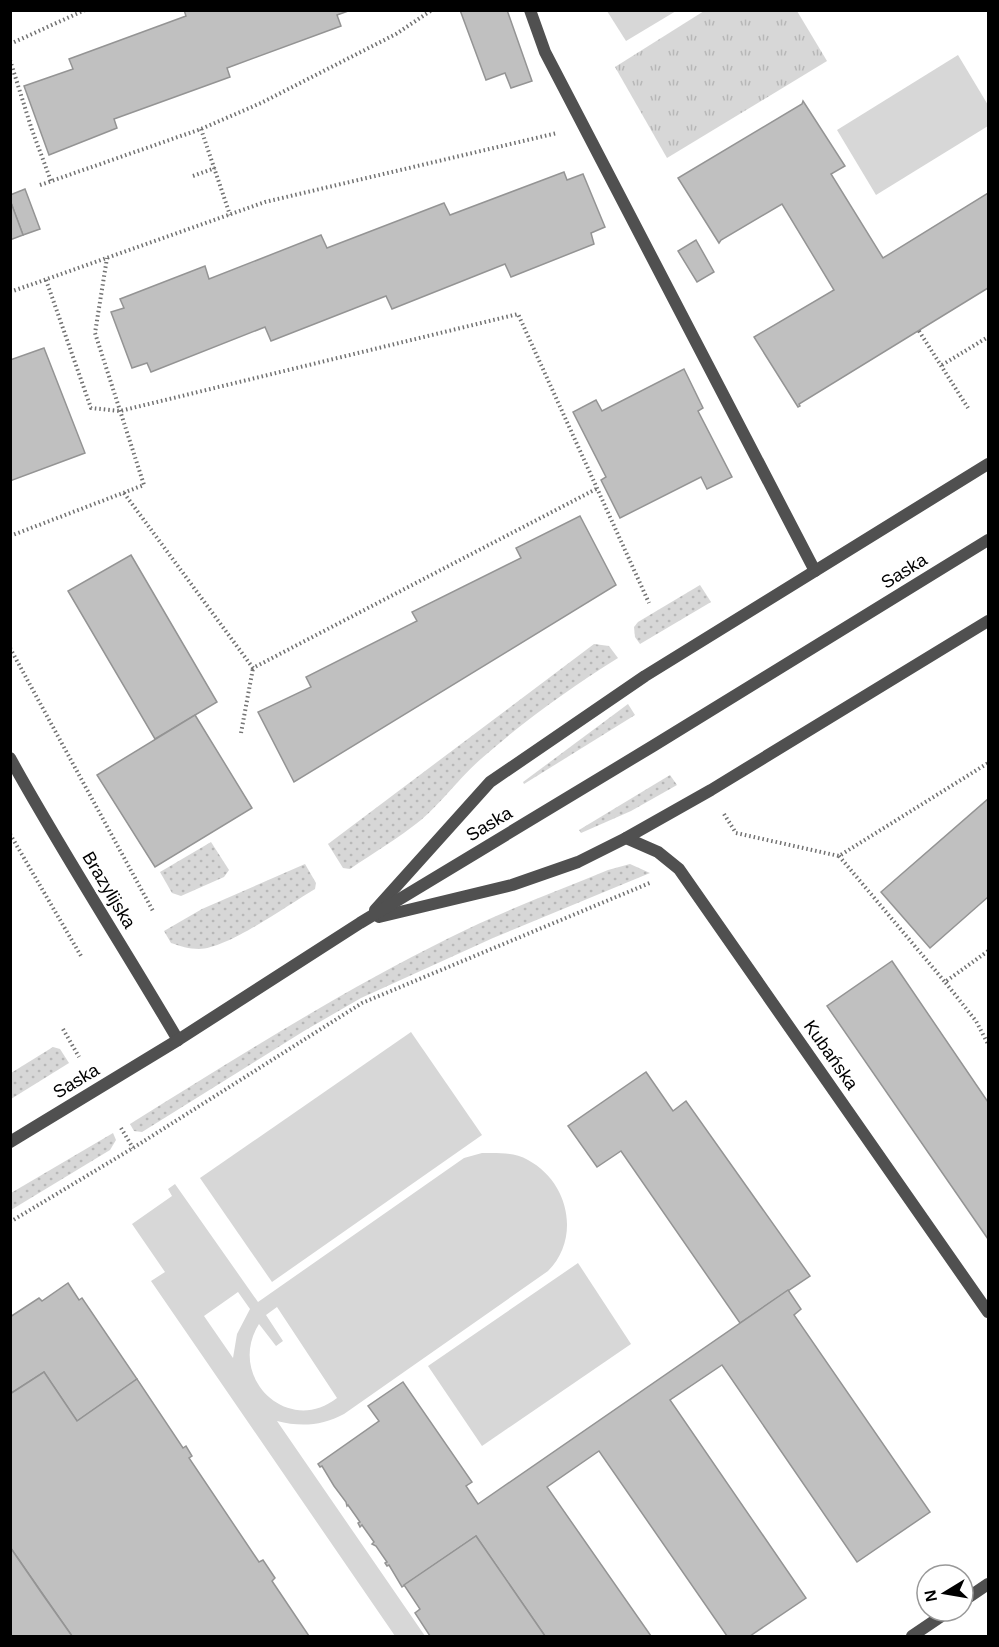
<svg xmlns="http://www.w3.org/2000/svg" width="999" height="1647" font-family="Helvetica,sans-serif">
  <defs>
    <pattern id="grass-dots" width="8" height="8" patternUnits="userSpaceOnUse" patternTransform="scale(1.5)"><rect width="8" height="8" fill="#d7d7d7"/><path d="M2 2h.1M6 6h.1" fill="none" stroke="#b7b7b7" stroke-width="1.8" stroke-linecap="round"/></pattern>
    <pattern id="park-tufts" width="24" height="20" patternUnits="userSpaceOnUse" patternTransform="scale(1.5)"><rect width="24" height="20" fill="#d7d7d7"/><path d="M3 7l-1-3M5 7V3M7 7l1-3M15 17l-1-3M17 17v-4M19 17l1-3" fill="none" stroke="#b7b7b7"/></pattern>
  </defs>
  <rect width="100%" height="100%" fill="#fff"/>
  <g fill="url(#grass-dots)">
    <path d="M700 585 711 602 640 644 635 637 634 627 638 622Z"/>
    <path d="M594 644 609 646 618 658C570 688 524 721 482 758 460 777 443 801 421 820 399 838 373 853 350 869L343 868 328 844Z"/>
    <path d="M628 704 635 715 524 784 523 782Z"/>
    <path d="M670 775 677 785 631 811 581 833 579 830Z"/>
    <path d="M211 842 229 870 224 877 181 896 172 893 160 872Z"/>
    <path d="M305 864 316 883 315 889C288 905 227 949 199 949 189 949 180 946 171 943L164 931 202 909Z"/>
    <path d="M630 864 650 873 493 938 361 998 304 1031 142 1132 134 1131 130 1124C235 1059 338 993 449 938 500 912 555 892 608 870Z"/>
    <path d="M53 1047 60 1049 69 1063 11 1099V1073Z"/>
    <path d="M113 1133 116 1140 110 1150 11 1210V1193Z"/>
  </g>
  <path fill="url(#park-tufts)" d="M704 11H797L827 61 667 158 615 67Z"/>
  <g fill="#d7d7d7" fill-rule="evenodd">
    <path d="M607 11H676L626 41Z"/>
    <path d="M958 55 988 105V126L876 195 837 130Z"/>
    <path d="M411 1032 482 1135 272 1282 200 1178Z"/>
    <path d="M482 1153C498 1153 514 1152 528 1160 569 1182 581 1238 548 1271L344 1414C322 1426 300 1427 277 1421L425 1636H395L151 1281 165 1272 132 1224 172 1196 168 1189 175 1184 258 1302 464 1158ZM238 1292 250 1309 237 1334 233 1358 204 1316ZM277 1307 337 1398C287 1437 226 1376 259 1324L276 1346 283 1341 266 1315Z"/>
    <path d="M578 1263 631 1344 482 1446 428 1366Z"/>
  </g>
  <g fill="#c0c0c0" stroke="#949494" stroke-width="1.5">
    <path d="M184 10H351L337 15 341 26 227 68 230 77 114 119 117 128 49 155 24 86 73 69 69 59 186 16Z"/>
    <path d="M460 10H507L532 81 511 88 505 73 486 80Z"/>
    <path d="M803 101 845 166 831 174 883 258 988 193V288L799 404 800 406 798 407 754 337 834 290 782 204 721 240 719 243 678 178 802 104Z"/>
    <path d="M564 172 567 180 583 174 605 227 591 233 594 244 511 277 505 264 392 309 386 296 271 341 265 327 151 372 147 363 132 368 111 312 124 308 120 299 205 266 209 279 321 235 327 248 444 203 450 215Z"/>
    <path d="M25 189 40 229 23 235 10 200V195Z"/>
    <path d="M10 200 23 235 10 240Z"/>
    <path d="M696 240 714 272 697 282 678 251Z"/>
    <path d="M44 348 85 453 10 481V360Z"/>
    <path d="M684 369 703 408 698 411 732 477 707 489 701 477 620 518 601 480 606 477 573 412 596 400 602 411Z"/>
    <path d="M580 516 616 585 294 782 258 712 311 687 306 677 417 621 412 612 521 558 516 548Z"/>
    <path d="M131 555 217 702 155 739 68 591Z"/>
    <path d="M195 715 252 808 155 867 97 775Z"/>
    <path d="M988 799V897L930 948 881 892Z"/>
    <path d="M892 961 988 1102V1239L827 1006Z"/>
    <path d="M646 1072 673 1111 686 1101 810 1276 740 1323 621 1151 597 1167 568 1126Z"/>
    <path d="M68 1283 79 1300 82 1298 137 1379 77 1421 44 1372 10 1394V1317L39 1298 42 1301Z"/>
    <path d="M788 1290 801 1309 794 1315 930 1512 857 1562 722 1365 670 1400 806 1598 750 1636H727L599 1451 547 1487 651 1636H545L476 1536 402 1587 389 1565 387 1566 385 1563 387 1562 376 1546 372 1544 374 1542 362 1525 360 1527 358 1523 360 1522 348 1505 347 1506 346 1502 334 1486 322 1466 320 1467 318 1464 379 1421 368 1406 403 1382 472 1482 466 1486 478 1504Z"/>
    <path d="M44 1372 77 1421 137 1379 183 1448 186 1446 192 1456 189 1458 259 1562 263 1560 275 1578 272 1581 309 1636H72L10 1547V1394Z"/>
    <path d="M476 1536 545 1636H430L415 1613 420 1609 404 1585Z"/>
    <path d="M10 1547 43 1595 72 1636H10Z"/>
  </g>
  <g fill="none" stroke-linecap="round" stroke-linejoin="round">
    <g stroke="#727272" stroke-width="4" stroke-dasharray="1.5 3" stroke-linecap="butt">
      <path d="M10 44 85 10"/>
      <path d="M10 60 32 130 51 181"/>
      <path d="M201 129 230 215"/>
      <path d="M193 176 215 168"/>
      <path d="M40 185 201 129 261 103 396 34 432 10"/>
      <path d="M46 280 91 408 120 411 518 314 649 603"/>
      <path d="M10 292 265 202 557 133"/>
      <path d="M919 331 968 408"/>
      <path d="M942 365 988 337"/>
      <path d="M124 493 253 668 598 488"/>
      <path d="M10 536 144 485 95 333 107 258"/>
      <path d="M10 648 153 911"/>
      <path d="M241 733 253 668"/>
      <path d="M724 814 736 833 839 856 988 763"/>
      <path d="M10 834 81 956"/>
      <path d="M839 856 945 982"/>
      <path d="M988 951 945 982 976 1021 988 1044"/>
      <path d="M63 1029 79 1057"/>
      <path d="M121 1128 133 1148"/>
      <path d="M10 1222 133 1148 362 1003 652 882"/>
    </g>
    <g stroke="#505050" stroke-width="12">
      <path d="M530 10 545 52 815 571"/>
      <path d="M963 1601 988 1584"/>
      <path d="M912 1636 949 1611"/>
    </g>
    <g stroke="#505050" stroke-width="12">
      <path d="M10 758C63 854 123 946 178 1040"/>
      <path d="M626 838 658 852 679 869 988 1312"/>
    </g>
    <g stroke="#505050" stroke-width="12">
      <path d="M375 910 490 782 645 676 988 464"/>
      <path d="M379 917 512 885 578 862 626 838 711 790 988 621"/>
      <path d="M10 1142 178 1040 360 923 653 746 988 540"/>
    </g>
  </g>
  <g text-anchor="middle" stroke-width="5" stroke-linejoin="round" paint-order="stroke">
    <g font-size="18" fill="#000" stroke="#fff">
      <text transform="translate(904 571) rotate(-32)" y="6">Saska</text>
      <text transform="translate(489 824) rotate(-31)" y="6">Saska</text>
      <text transform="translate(109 890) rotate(59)" y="6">Brazylijska</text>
      <text transform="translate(831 1055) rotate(55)" y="6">Kubańska</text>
      <text transform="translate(76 1081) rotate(-31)" y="6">Saska</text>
    </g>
  </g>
  <rect width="999" height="1647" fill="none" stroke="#000000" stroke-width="24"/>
  <g transform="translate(945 1593) rotate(259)"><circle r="28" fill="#ffffff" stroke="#999999" stroke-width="1.5"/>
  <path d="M0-4.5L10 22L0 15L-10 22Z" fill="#000000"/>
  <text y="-9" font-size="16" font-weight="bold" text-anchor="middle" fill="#000000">N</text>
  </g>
</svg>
